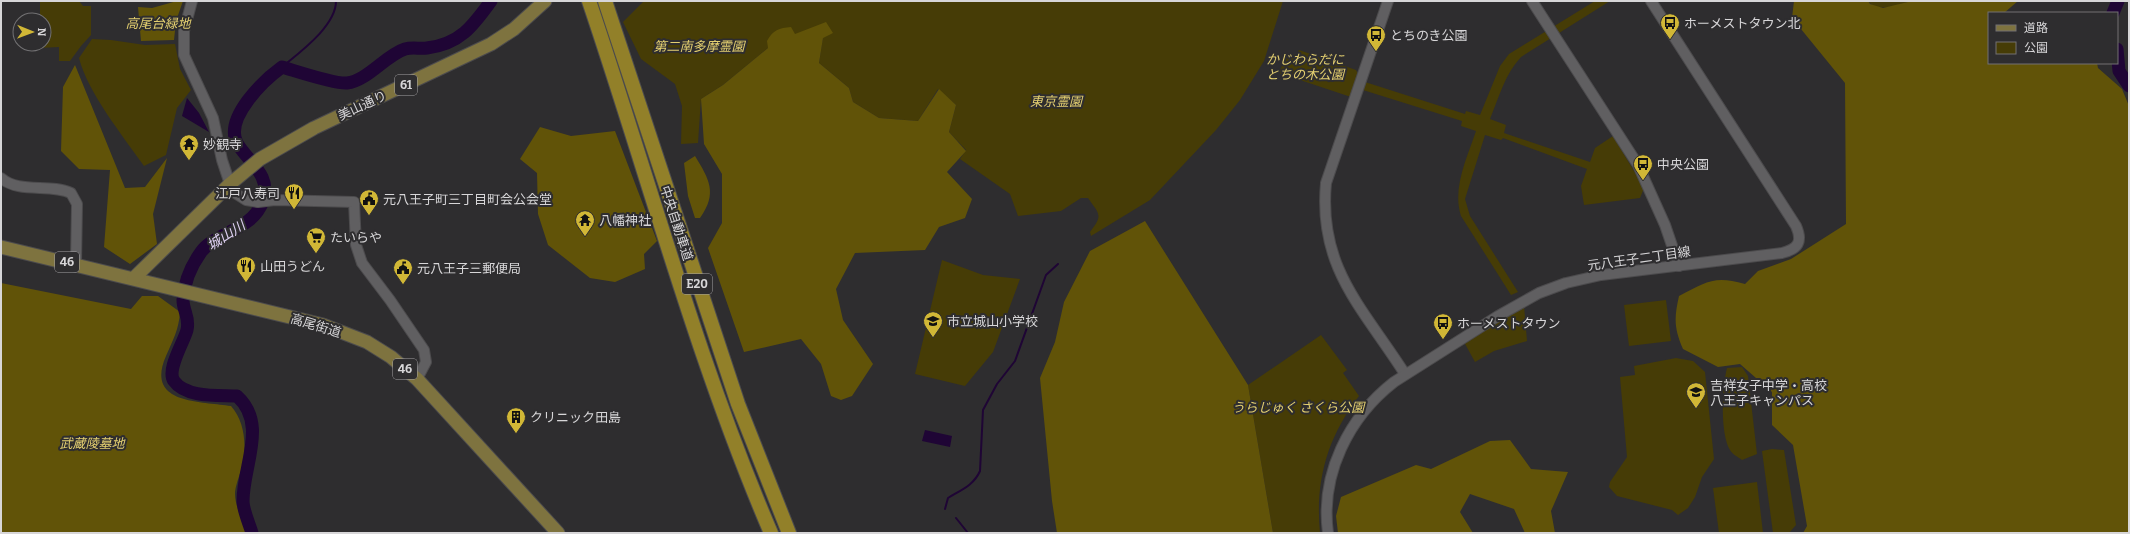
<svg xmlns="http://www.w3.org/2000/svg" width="2130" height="534" font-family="Bitter,'Noto Sans JP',serif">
  <rect width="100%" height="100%" fill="#2e2d2f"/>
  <g fill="#463c06">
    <path d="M40 1H79L83 6H91V35L81 46 70 61H59V47L39 48V44H44V20H40Z"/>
    <path d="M644 1H1283L1264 61 1240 100 1216 130 1150 200 1091 236 1090 232C1103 215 1100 215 1088 198H1081L1061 211 1018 216 1010 194 960 159 966 150 949 132 956 105 938 89 918 121 879 118 853 102 849 88 819 63 823 37 768 48 723 85 701 99 698 143 681 144 682 106 675 84 641 59 623 22Z"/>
    <path d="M1595 1H1610L1521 57C1505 74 1499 97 1490 119L1506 125 1504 133 1590 162 1595 148 1613 136 1644 188 1640 198 1584 205 1581 186 1587 169 1503 138 1501 140 1485 135 1465 199 1470 216 1518 292 1511 295 1461 216C1452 188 1467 158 1476 131L1461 126 1462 121 1363 90 1365 82 1465 114 1466 111 1480 115 1500 66 1509 54Z"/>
    <path d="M1868 1H1912C1899 4 1878 14 1868 1Z"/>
    <path d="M92 39 111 40 145 45 175 44 180 69 191 90 177 108 166 155 144 166C123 136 88 93 79 58Z"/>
    <path d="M1299 50 1356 70 1358 74 1351 97 1279 73 1286 56 1297 54Z"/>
    <path d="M942 260 983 275 1020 279 993 352 965 386 915 374Z"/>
    <path d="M1666 300 1671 341 1629 346 1624 305Z"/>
    <path d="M1524 306 1527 341 1494 351 1475 362 1464 342Z"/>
    <path d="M1321 335 1347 370 1343 373 1359 396C1327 438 1315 481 1320 533H1273L1248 385Z"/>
    <path d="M1676 358 1693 361 1705 372 1714 459 1702 477 1695 497 1688 508 1678 515 1672 510 1617 496 1609 487 1610 482 1627 457 1620 377 1635 375 1634 366Z"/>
    <path d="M1742 367 1748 376 1757 454 1742 460C1738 457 1732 454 1730 450 1720 433 1722 387 1727 368Z"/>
    <path d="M1772 449 1784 450 1796 525 1789 533H1773L1762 451Z"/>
    <path d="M1757 482 1763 533H1719L1713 488Z"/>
  </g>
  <g fill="#615308">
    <path d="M177 1H183L176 21 174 40 141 41 138 7 152 8Z"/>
    <path d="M1794 1H1868L1870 4 1883 8 1912 1H2018L2004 13H1989V63H2097L2098 68 2122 89 2129 106V533H1803L1807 526 1793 445 1772 425V392L1740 364 1718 367 1683 349C1674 328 1674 318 1679 296 1706 282 1714 275 1745 284L1758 271 1791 259 1846 224 1845 83 1792 18Z"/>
    <path d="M826 22 833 33 823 38 819 63 849 88 853 102 879 118 918 121 939 89 956 105 949 132 966 151 947 172 972 199 965 218 939 227 925 250 855 253 836 289 843 320 873 364 852 396 841 400 831 396 821 364 801 339 744 352 708 248 722 223V174L704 144 701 99 723 85 768 48 767 41C773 30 779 28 791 27L795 34Z"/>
    <path d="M75 65 125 188 145 187 167 158 153 214 157 244 130 264 104 247 110 170 79 169 61 151 63 87Z"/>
    <path d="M540 127 571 136 615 131 657 241 644 254 645 269 615 282 590 278 548 245 538 214 537 173 520 159Z"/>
    <path d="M695 156C709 179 718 193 700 218H695L688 196 684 163Z"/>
    <path d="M1145 221 1248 385 1273 533H1057L1052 501 1040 378 1055 342 1064 302 1090 251Z"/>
    <path d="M1 283 131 309 142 296H158L180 312C179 329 173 340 166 356 145 404 199 401 231 406 246 423 247 449 241 470 239 477 235 487 235 494 235 506 243 521 246 533H1Z"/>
    <path d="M1510 440 1531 469 1568 472 1551 511 1555 533H1525L1514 509 1470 494 1460 512 1473 533H1338L1336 516 1341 497 1416 465 1431 469 1490 441Z"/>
  </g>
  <g fill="#1f0535">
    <path d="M187 98 199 113 209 132 182 116Z"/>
    <path d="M925 430 952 436 950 447 922 441Z"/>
  </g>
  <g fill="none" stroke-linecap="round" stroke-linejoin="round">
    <g stroke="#1f0535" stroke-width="2">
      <path d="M282 67C300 52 336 26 336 1"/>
      <path d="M945 509 948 498C961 490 974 485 980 471L983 410 997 384 1015 361 1046 275 1058 264"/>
      <path d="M956 518 968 533"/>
    </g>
    <g stroke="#1f0535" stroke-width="13">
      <path d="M2113 13 2118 1"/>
      <path d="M2117 49 2119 71 2129 86"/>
      <path d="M252 533C249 523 243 510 243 501 243 465 268 424 237 396 219 395 186 398 174 381 166 370 184 342 187 330 190 317 183 311 183 300 184 284 191 266 201 252 215 232 252 231 263 201 272 175 248 162 237 143 224 118 264 80 282 67 296 71 334 84 347 83 367 81 386 55 405 49 412 47 420 49 427 48 460 44 473 26 491 1"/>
    </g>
    <defs>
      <g id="tertiary">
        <path d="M192 1 184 31V55L213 118 222 160 230 184 235 193 246 200 258 202 275 200 354 202 356 245 362 263 390 300 424 350 426 362 417 379"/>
        <path d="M1388 1 1326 183C1318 268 1363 308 1405 374"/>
        <path d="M1532 1 1638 165 1665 225 1679 266"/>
        <path d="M1 178C19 194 50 183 71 193L77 204 76 264"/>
        <path d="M1328 533C1320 474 1349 417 1394 382L1498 316 1539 293 1566 283 1601 275 1782 253C1798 249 1803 242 1796 226L1651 1"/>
      </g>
      <g id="primary">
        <path d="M1 247 323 325 367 342 391 357 417 379 558 533"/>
        <path d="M134 278 230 184 260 159 314 128 491 44 514 29 545 1"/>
      </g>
      <g id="motorway">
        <path d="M589 1C649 178 697 361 771 533"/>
        <path d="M605 1 738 404 789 533"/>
      </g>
    </defs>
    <use href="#tertiary" stroke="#4c4b4d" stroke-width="12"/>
    <use href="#primary" stroke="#4c4b4d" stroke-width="15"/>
    <use href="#motorway" stroke="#4c4b4d" stroke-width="16"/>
    <use href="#tertiary" stroke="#605f61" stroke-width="10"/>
    <use href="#primary" stroke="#7e733f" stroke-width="13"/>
    <use href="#motorway" stroke="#928029" stroke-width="14"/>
  </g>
  <defs>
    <symbol id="bus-pin" viewBox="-11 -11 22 30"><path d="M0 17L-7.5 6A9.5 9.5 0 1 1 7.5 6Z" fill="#d1b736" stroke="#2e2d2f"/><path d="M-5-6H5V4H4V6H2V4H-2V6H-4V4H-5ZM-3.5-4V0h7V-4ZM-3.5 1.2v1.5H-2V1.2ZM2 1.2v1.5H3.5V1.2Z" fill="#111"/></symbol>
    <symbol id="temple-pin" viewBox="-11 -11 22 30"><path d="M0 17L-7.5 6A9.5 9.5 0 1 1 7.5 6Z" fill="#d1b736" stroke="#2e2d2f"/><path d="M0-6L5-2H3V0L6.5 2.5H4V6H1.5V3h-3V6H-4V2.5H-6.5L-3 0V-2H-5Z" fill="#111"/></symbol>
    <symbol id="restaurant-pin" viewBox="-11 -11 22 30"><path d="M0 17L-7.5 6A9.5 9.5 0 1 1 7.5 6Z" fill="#d1b736" stroke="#2e2d2f"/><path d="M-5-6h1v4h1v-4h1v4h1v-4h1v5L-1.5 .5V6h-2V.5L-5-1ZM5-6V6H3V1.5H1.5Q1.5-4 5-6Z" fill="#111"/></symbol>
    <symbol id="civic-pin" viewBox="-11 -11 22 30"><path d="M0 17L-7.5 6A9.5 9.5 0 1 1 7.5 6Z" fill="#d1b736" stroke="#2e2d2f"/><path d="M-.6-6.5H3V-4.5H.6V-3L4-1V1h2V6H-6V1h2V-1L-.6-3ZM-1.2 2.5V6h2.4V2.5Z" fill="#111"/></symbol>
    <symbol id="supermarket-pin" viewBox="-11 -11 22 30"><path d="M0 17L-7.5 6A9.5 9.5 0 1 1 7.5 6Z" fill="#d1b736" stroke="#2e2d2f"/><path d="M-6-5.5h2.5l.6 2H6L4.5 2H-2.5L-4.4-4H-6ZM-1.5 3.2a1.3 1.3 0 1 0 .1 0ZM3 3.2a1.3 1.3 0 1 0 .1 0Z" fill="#111"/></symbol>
    <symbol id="school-pin" viewBox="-11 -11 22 30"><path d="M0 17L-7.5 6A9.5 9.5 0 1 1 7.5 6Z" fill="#d1b736" stroke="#2e2d2f"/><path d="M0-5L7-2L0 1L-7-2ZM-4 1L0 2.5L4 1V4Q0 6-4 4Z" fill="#111"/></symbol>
    <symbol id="building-pin" viewBox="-11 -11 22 30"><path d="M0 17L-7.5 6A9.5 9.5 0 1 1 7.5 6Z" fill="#d1b736" stroke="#2e2d2f"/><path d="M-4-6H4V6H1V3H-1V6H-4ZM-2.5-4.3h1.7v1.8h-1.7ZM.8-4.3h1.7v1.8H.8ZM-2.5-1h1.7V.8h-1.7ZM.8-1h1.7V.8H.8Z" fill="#111"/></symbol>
  </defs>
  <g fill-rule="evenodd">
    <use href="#bus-pin" x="1659" y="12" width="22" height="30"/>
    <use href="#bus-pin" x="1365" y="24" width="22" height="30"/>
    <use href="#temple-pin" x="178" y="133" width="22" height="30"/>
    <use href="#bus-pin" x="1632" y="153" width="22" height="30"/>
    <use href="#restaurant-pin" x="283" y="182" width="22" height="30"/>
    <use href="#civic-pin" x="358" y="188" width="22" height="30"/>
    <use href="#temple-pin" x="574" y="209" width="22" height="30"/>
    <use href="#supermarket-pin" x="305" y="226" width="22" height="30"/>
    <use href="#restaurant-pin" x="235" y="255" width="22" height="30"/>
    <use href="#civic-pin" x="392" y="257" width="22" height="30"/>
    <use href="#school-pin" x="922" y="310" width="22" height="30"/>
    <use href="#bus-pin" x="1432" y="312" width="22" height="30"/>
    <use href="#school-pin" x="1685" y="381" width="22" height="30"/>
    <use href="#building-pin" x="505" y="406" width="22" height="30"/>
  </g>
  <g text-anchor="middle" stroke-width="4" stroke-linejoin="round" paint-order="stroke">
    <g fill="#2e2d2f" stroke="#a4a3a5" stroke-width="1">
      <rect x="395" y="75" width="22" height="20" rx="3"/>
      <rect x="55" y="252" width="24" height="20" rx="3"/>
      <rect x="682" y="274" width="30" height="20" rx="3"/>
      <rect x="393" y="359" width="24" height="20" rx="3"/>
    </g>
    <g font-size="12" font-weight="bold" fill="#d7d6d8">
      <text x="406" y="89">61</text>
      <text x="67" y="266">46</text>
      <text x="697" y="288">E20</text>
      <text x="405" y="373">46</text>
    </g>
    <g font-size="13" font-style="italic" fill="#e3cf70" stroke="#2e2d2f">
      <text x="158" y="28">高尾台緑地</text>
      <text x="699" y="51">第二南多摩霊園</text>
      <text x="1305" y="64">かじわらだに<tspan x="1305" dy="15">とちの木公園</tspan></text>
      <text x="1056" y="106">東京霊園</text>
      <text x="1298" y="412">うらじゅく さくら公園</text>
      <text x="92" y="448">武蔵陵墓地</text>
    </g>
    <g font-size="13" fill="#d7d6d8" stroke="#2e2d2f" text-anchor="start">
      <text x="1684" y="28">ホーメストタウン北</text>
      <text x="1390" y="40">とちのき公園</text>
      <text x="203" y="149">妙観寺</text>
      <text x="1657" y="169">中央公園</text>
      <text x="280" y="198" text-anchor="end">江戸八寿司</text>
      <text x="383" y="204">元八王子町三丁目町会公会堂</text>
      <text x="599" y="225">八幡神社</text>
      <text x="330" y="242">たいらや</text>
      <text x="260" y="271">山田うどん</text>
      <text x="417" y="273">元八王子三郵便局</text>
      <text x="947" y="326">市立城山小学校</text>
      <text x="1457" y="328">ホーメストタウン</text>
      <text x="1710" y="390">吉祥女子中学・高校<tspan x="1710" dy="15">八王子キャンパス</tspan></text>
      <text x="530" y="422">クリニック田島</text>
    </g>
    <g font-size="13" fill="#d7d6d8" stroke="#2e2d2f">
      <text transform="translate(362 105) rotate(-25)" y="5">美山通り</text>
      <text transform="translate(677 223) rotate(72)" y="5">中央自動車道</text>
      <text transform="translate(1639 258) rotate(-8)" y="5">元八王子二丁目線</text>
      <text transform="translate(316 325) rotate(17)" y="5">高尾街道</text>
    </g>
    <g font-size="14" font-style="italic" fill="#e0d2f4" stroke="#2e2d2f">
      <text transform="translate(226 235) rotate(-33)" y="5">城山川</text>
    </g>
  </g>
  <rect width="2130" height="534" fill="none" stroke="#d7d6d8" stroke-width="4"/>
  <rect x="1988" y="12" width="130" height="52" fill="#2e2d2f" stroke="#727173"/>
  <rect x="1996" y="25" width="20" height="6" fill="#7e733f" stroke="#727173"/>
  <text x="2024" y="32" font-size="12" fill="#d7d6d8">道路</text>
  <rect x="1996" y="42" width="20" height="12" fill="#463c06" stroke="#727173"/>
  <text x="2024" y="52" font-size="12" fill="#d7d6d8">公園</text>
  <g transform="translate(32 32) rotate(91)"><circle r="19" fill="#2e2d2f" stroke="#727173"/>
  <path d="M0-3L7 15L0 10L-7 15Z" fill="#d1b736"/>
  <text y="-6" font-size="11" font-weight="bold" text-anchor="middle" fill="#d7d6d8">N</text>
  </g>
</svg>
